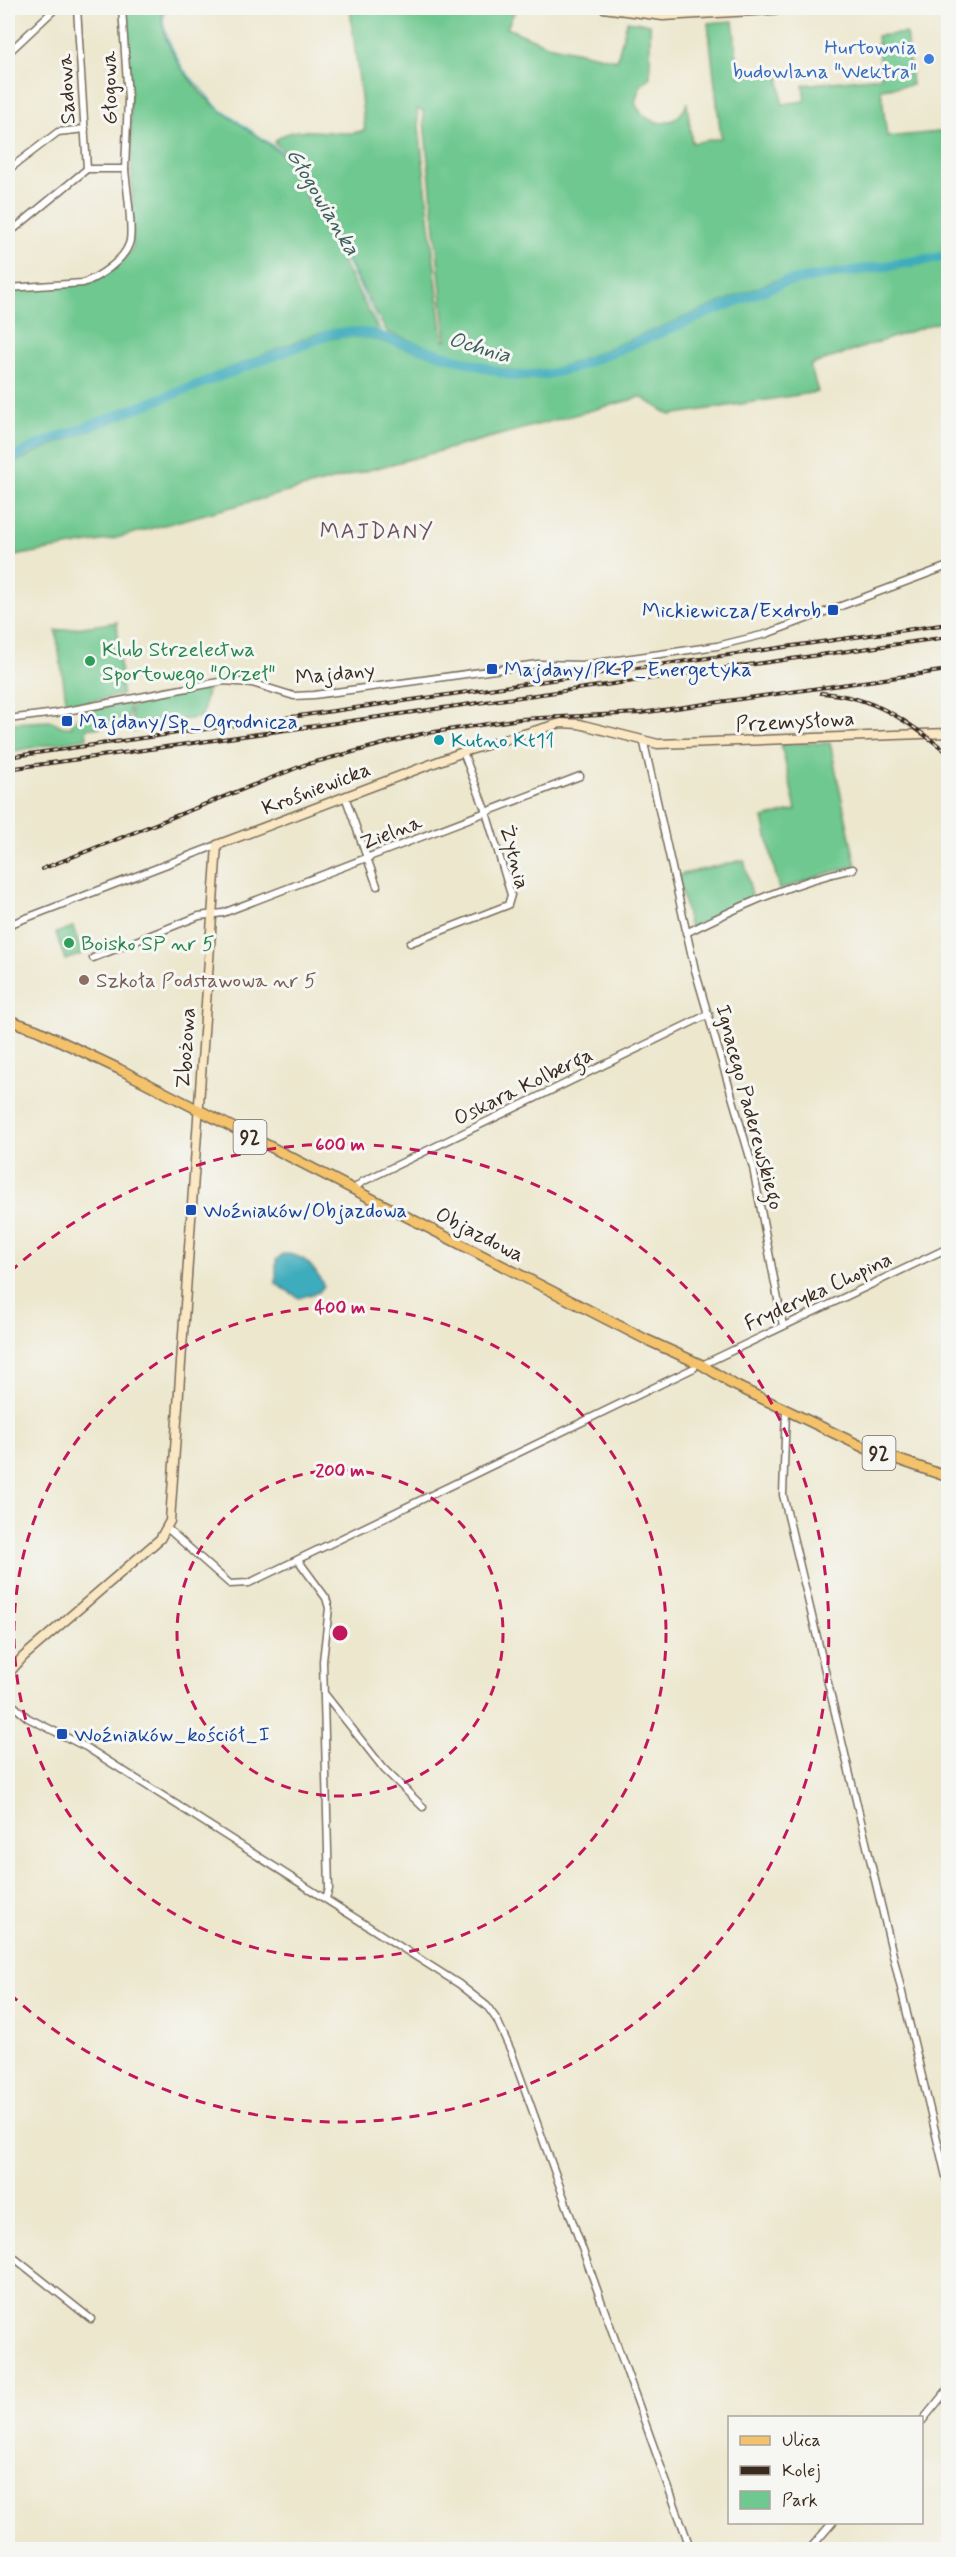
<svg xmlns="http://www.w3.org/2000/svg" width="956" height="2557" font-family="Mynerve,sans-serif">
  <rect width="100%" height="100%" fill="#f6f6f2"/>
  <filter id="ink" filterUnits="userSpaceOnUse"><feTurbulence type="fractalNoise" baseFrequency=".0167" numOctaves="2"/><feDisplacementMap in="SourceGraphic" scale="12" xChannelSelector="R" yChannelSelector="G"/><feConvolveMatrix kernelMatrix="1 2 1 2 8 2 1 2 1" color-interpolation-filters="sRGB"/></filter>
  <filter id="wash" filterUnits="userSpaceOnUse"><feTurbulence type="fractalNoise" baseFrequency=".008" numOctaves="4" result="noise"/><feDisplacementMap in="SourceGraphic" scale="24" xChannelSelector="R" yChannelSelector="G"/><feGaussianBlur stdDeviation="1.35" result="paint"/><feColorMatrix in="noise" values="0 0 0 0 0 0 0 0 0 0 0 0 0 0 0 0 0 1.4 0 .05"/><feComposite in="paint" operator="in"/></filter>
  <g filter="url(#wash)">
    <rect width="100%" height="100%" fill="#ece7cd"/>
    <g fill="#6ec88f" stroke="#547956" stroke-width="1.5" fill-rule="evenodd">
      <path d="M124 8H163L162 23 166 39 180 66 200 92 216 107 281 153 342 260 379 332 351 329 316 334 27 448 8 458V290L95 281 130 252 133 246 130 95Z"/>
      <path d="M350 8H516L507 28 547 45 617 60 627 21 650 24V77L640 86 635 103C647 129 676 129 687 104L692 143 721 138 708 23 733 21 739 76 779 72 782 104 805 101 803 85 881 77 877 36 906 33 912 85 881 89 887 137 948 131V253L776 280 575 362 551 370 520 373 453 356 387 332 290 157 274 142C297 118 337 141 365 130ZM417 109 423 111 446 340H443Z"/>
      <path d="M948 260V319L810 365 818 392 670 415 641 397 112 539 8 557V466L43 449 313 343 344 336 369 338 503 376 527 380 577 369 783 286Z"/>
      <path d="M117 622 122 695 67 706 56 631Z"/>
      <path d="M210 688 207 690 202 717 153 724 133 732 131 711 135 701Z"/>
      <path d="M130 702 128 723 86 729 87 738 8 752V723L52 721 63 727H72V723L86 711Z"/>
      <path d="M830 743 856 866 828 873 779 890 763 818 796 810 781 744Z"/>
      <path d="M744 860 753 900 690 929 678 875Z"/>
      <path d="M73 927 82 954 65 960 56 933Z"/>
    </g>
    <path fill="#3eacbc" stroke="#3c6b6d" stroke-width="1.5" d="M283 1254C305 1253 315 1269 324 1286L319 1292 299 1298 276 1284V1260Z"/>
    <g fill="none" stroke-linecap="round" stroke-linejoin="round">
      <path stroke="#3eacbc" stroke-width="1.5" d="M165 8 163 21 168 40 183 69 217 107 283 153 349 265 385 338"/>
      <path stroke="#3eacbc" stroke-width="10" d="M8 461 31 448 331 334 353 332 372 334 513 376 548 374 573 368 784 282 948 256"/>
    </g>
  </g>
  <g filter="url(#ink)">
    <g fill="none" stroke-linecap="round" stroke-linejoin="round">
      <defs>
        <g id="street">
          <path d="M77 8 87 169"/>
          <path d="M122 8 128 99 125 169"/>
          <path d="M8 53 56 8"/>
          <path d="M8 170 58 132 85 129"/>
          <path d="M8 234 87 169"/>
          <path d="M8 288 83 283C99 277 123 261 129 244 134 233 126 184 125 169H87"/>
          <path d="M8 719 56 713 224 681 252 683 294 696 314 695 538 664 582 665 717 646 766 634 948 566"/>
          <path d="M644 743 695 970 753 1168 783 1326"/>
          <path d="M345 796 377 886"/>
          <path d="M8 925 217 845"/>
          <path d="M686 933C738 907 795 881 853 869"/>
          <path d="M410 943 508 905 511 895 486 812 463 752"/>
          <path d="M93 958 199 916 223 913 580 776"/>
          <path d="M353 1190 362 1182 709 1014"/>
          <path d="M702 1365 948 1248"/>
          <path d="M786 1410 783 1495 948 2185"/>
          <path d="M168 1529 230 1584 249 1583 694 1368"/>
          <path d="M298 1560 326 1598 329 1608 323 1661 329 1889 326 1898"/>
          <path d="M324 1693 384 1769 423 1807"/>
          <path d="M8 1701 28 1718 86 1747 459 1984 487 2006 497 2020 511 2051 691 2550"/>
          <path d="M8 2253 91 2319"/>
          <path d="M922 2421 948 2389"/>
          <path d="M809 2550 833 2522"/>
        </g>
        <g id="secondary">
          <path d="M603 8 663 16 805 8"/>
          <path d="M8 1674 23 1657 160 1539 170 1521 217 845 463 752 561 723 579 724 658 744 948 733"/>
        </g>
        <g id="primary">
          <path d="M8 1020 37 1030 119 1069 645 1339 702 1365 733 1384"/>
          <path d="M728 1382 865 1448 948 1477"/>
        </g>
      </defs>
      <use href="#street" stroke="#796c5b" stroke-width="9"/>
      <use href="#secondary" stroke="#796c5b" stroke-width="11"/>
      <use href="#primary" stroke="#796c5b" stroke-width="12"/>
      <use href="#street" stroke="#fff" stroke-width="6"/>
      <use href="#secondary" stroke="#fae7c3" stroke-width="8"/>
      <use href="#primary" stroke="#f3c26a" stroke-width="9"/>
      <defs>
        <g id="rail">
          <path d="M821 693C874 696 909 722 948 753"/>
          <path d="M8 757 948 624"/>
          <path d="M8 769 948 637"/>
          <path d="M42 869 304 765 421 734 520 719 641 713 948 670"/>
        </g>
      </defs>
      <use href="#rail" stroke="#3b2a1e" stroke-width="4"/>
      <use href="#rail" stroke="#f6f6f2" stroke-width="1.5" stroke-dasharray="4.5" stroke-linecap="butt"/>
    </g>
  </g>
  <g fill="none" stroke="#c2185b" stroke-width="3" stroke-dasharray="10 8">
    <circle cx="340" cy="1633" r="163"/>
    <circle cx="340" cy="1633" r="326"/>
    <path d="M10 1272A489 489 0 1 1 10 1994"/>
  </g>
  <circle fill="#3f7fe0" stroke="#f6f6f2" stroke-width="2" cx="929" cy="59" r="6"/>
  <g fill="#1a4fb4" stroke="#f6f6f2" stroke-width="2">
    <rect x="827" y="604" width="12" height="12" rx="3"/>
    <rect x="486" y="663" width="12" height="12" rx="3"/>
    <rect x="61" y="715" width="12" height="12" rx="3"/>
    <rect x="185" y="1204" width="12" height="12" rx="3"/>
    <rect x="56" y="1728" width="12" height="12" rx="3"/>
  </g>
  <g fill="#2e9e5b" stroke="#f6f6f2" stroke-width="2">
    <circle cx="90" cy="661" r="6"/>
    <circle cx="69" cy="943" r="6"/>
  </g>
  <circle fill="#0f9aa8" stroke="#f6f6f2" stroke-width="2" cx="439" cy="740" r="6"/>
  <circle fill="#8d6e63" stroke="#f6f6f2" stroke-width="2" cx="84" cy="980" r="6"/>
  <g text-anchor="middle" stroke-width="6" stroke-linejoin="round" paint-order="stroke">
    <g fill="#f6f6f2" stroke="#73675e" stroke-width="1.5">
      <rect x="233.5" y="1120" width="33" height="34" rx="4.5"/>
      <rect x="862.5" y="1436" width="33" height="34" rx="4.5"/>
    </g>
    <g font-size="20" font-weight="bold" fill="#3b2a1e">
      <text x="250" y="1144">92</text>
      <text x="879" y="1460">92</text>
    </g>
    <g font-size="21" fill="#366cbe" stroke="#f6f6f2" text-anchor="end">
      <text x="917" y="54">Hurtownia<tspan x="917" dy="24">budowlana "Wektra"</tspan></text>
    </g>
    <g font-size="21" fill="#3b2a1e" stroke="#f6f6f2">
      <text transform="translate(109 88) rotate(-91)" y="7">Głogowa</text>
      <text transform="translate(66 89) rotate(-93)" y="7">Sadowa</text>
      <text transform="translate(335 673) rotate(-6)" y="7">Majdany</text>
      <text transform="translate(795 721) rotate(-3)" y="7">Przemysłowa</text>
      <text transform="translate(316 788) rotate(-21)" y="7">Krośniewicka</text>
      <text transform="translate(391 832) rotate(-21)" y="7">Zielna</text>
      <text transform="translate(515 857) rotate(75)" y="7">Żytnia</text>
      <text transform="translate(185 1048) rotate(-86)" y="7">Zbożowa</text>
      <text transform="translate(523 1086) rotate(-26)" y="7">Oskara Kolberga</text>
      <text transform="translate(750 1107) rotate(75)" y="7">Ignacego Paderewskiego</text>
      <text transform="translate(480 1234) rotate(27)" y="7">Objazdowa</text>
      <text transform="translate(818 1291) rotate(-25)" y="7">Fryderyka Chopina</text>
    </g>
    <g font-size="21" fill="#164399" stroke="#f6f6f2" text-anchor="start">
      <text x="821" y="617" text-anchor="end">Mickiewicza/Exdrob</text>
      <text x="504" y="676">Majdany/PKP_Energetyka</text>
      <text x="79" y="728">Majdany/Sp_Ogrodnicza</text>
      <text x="203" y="1217">Woźniaków/Objazdowa</text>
      <text x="74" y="1741">Woźniaków_kościół_I</text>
    </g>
    <g font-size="21" fill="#27864d" stroke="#f6f6f2" text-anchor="start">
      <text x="102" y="656">Klub Strzelectwa<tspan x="102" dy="24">Sportowego "Orzeł"</tspan></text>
      <text x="81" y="950">Boisko SP nr 5</text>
    </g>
    <g font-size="21" fill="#0d838f" stroke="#f6f6f2" text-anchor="start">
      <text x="451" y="747">Kutno Kt11</text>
    </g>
    <g font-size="21" fill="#785e54" stroke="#f6f6f2" text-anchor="start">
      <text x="96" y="987">Szkoła Podstawowa nr 5</text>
    </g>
    <g font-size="22" font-style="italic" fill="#3c5e5d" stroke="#f6f6f2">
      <text transform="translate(324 201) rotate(59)" y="8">Głogowianka</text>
      <text transform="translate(480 346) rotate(16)" y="8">Ochnia</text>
    </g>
    <g font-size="22" letter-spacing="1.5" fill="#70525f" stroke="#f6f6f2">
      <text x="377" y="538">MAJDANY</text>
    </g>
  </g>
  <circle cx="340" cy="1633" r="9" fill="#c2185b" stroke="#f6f6f2" stroke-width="3"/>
  <g font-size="18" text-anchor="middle" font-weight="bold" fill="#c2185b" stroke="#f6f6f2" stroke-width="6" stroke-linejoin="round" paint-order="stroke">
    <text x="340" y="1150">600 m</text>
    <text x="340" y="1313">400 m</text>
    <text x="340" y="1476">200 m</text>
  </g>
  <rect width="956" height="2557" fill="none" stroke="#f6f6f2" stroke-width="30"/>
  <rect x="728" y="2416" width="195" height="108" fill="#f6f6f2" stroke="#aba49d" stroke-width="1.5"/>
  <rect x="740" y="2436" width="30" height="9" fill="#f3c26a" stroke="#aba49d" stroke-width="1.5"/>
  <text x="782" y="2446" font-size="18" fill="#3b2a1e">Ulica</text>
  <rect x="740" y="2466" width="30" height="9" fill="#3b2a1e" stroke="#aba49d" stroke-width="1.5"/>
  <text x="782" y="2476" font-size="18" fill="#3b2a1e">Kolej</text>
  <rect x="740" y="2491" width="30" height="18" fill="#6ec88f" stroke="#aba49d" stroke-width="1.5"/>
  <text x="782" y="2506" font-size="18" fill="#3b2a1e">Park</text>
</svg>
